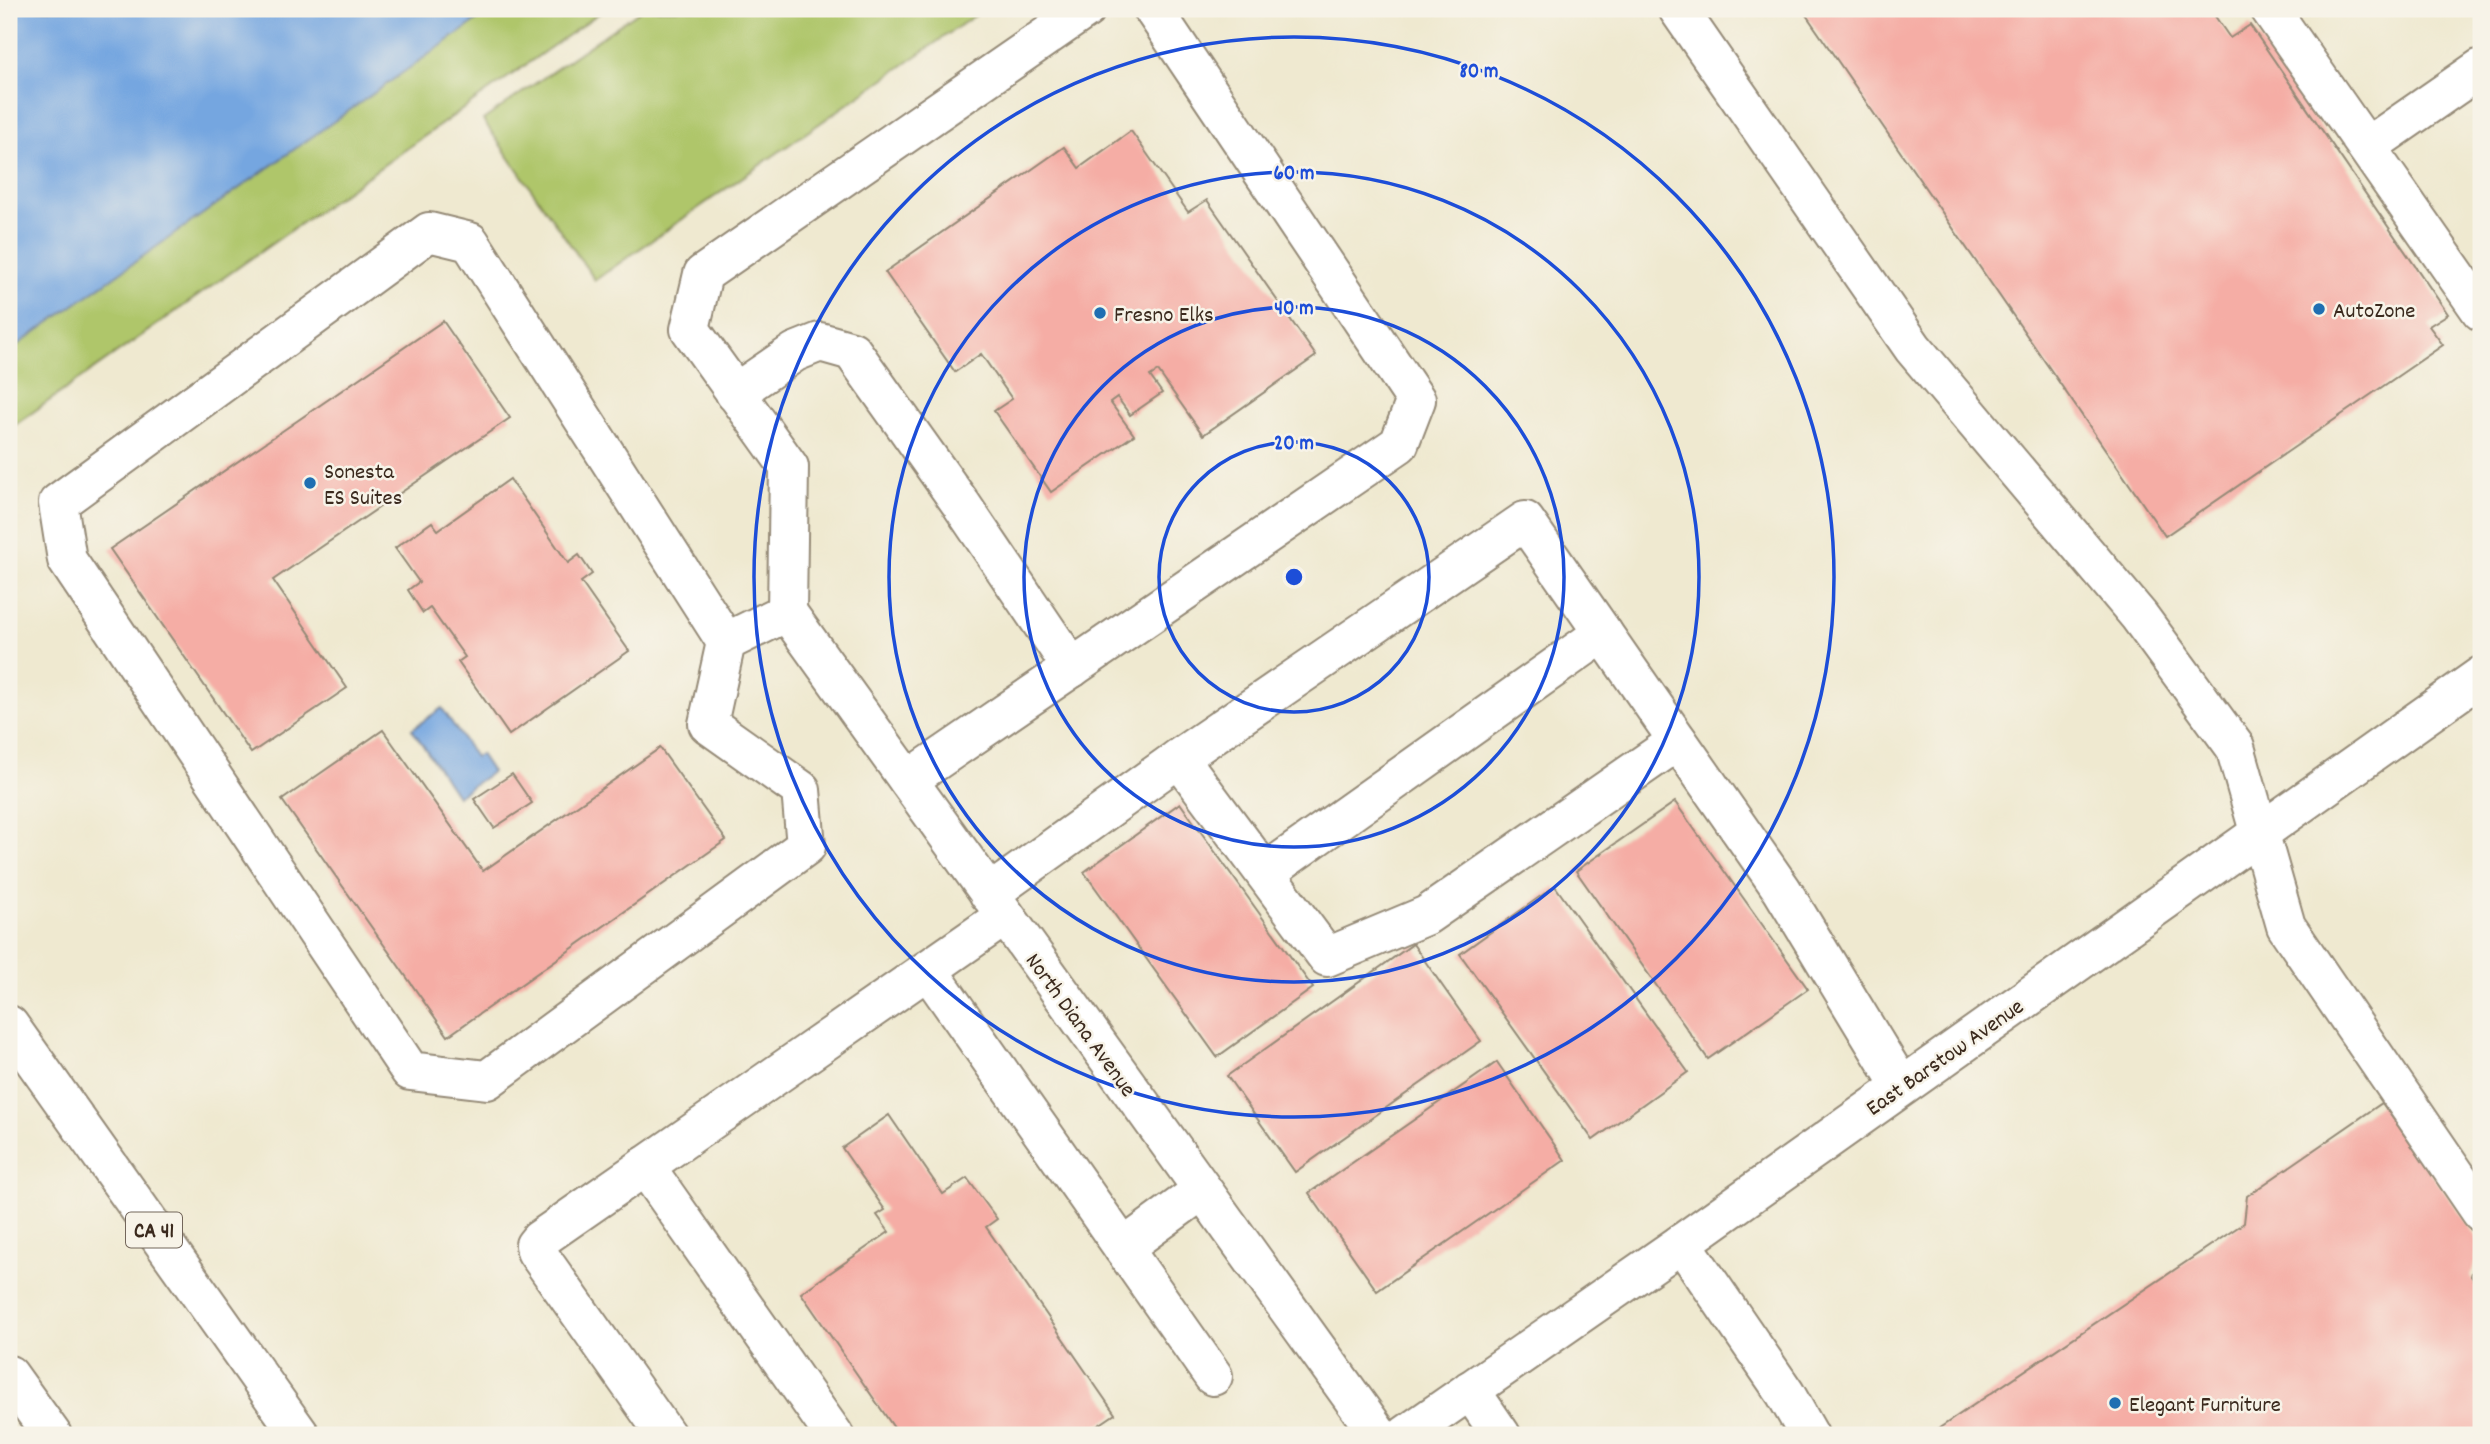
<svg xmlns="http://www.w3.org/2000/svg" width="2490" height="1444" font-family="Dekko,sans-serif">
  <rect width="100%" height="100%" fill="#f7f3e8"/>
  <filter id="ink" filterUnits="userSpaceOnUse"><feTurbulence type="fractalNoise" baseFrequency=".0143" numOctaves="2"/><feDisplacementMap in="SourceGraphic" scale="14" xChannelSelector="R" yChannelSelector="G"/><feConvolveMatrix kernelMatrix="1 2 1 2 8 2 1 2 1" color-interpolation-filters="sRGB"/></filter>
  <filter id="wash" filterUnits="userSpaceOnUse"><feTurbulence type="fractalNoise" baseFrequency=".00686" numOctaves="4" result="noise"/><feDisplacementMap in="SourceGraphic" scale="28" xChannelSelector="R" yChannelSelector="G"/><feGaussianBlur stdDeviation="1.57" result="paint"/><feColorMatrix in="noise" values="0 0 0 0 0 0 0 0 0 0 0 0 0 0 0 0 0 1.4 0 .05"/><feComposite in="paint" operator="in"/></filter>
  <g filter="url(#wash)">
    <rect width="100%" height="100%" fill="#efe9d0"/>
    <g fill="#afc66b" stroke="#757844" stroke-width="2">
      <path d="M9 9H605L9 429Z"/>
      <path d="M642 9H984L595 280 483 120Z"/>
    </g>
    <g fill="#75a6e0" stroke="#58687f" stroke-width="2">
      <path d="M9 9H493L9 351Z"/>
      <path d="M442 708 475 757 480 754 492 772 457 796 412 729Z"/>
    </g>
    <g id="blocks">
      <g fill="#f5ada5">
        <path d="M1802 9H2210L2230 38 2250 25 2448 314 2429 326 2443 345 2165 536Z"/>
        <path d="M1131 131 1188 212 1207 200 1316 356 1203 435 1158 371 1150 376 1162 393 1130 415 1117 397 1110 402 1134 435 1051 492 994 411 1012 399 981 354 955 372 885 272 1064 147 1079 168Z"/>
        <path d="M443 321 510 418 273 580 347 688 251 753 110 549Z"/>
        <path d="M510 479 568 563 579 555 592 574 581 582 629 651 509 735 458 662 465 657 430 608 423 613 408 590 419 582 395 548 432 522 438 530Z"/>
        <path d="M383 730 483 871 660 748 726 840 448 1036 282 800Z"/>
        <path d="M512 774 532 803 494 828 474 799Z"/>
        <path d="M1675 802 1808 989 1708 1059 1576 871Z"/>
        <path d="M1180 803 1313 988 1217 1057 1084 872Z"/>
        <path d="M1555 886 1688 1072 1593 1140 1460 954Z"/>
        <path d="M1413 944 1481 1041 1295 1172 1227 1076Z"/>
        <path d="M1497 1062 1565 1160 1377 1291 1309 1193Z"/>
        <path d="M2382 1103 2480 1243 2471 1276 2481 1290V1435H1929L2244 1223 2247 1196Z"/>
        <path d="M889 1115 943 1194 967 1178 997 1219 986 1227 1115 1414 1084 1435H899L801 1293 889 1232 877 1215 885 1210 842 1148Z"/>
      </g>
    </g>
  </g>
  <g filter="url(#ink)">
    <use href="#blocks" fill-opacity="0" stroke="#958a77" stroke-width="2"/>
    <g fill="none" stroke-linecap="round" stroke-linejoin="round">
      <defs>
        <g id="minor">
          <path d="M1678 9 1913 348 2139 616 2235 747 2286 926 2481 1212"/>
          <path d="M2270 9 2481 311"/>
          <path d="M2367 147 2481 68"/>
          <path d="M735 393 795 352 820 342 852 351 961 504 1072 668"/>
          <path d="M787 612 1379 1435"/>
          <path d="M787 612 789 467 690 329 703 274 1086 9"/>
          <path d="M726 642 470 242 429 232 58 503 67 560 410 1071 487 1080 806 846 801 790 708 724 726 642 787 612"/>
          <path d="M1179 758 1525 521 1678 741"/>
          <path d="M908 780 1399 444 1416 400 1153 9"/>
          <path d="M1265 873 1603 633"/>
          <path d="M989 894 1179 758 1327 957 1427 915 1678 741 1782 890 1901 1086"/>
          <path d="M928 970 1213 1376"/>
          <path d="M645 1166 834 1435"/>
          <path d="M1682 1243 1785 1393 1809 1435"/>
          <path d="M1123 1248 1201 1191"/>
          <path d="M1470 1390 1501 1435"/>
          <path d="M666 1435 536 1251 535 1245 539 1240 1005 916"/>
        </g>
        <path id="major" d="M1406 1435 1682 1243 2481 676"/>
        <g id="highway">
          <path d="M9 1025 300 1435"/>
          <path d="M9 1375 52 1435"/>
        </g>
      </defs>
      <use href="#minor" stroke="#958a77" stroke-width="42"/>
      <use href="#major" stroke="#958a77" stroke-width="42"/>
      <use href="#highway" stroke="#958a77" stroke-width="42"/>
      <use href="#minor" stroke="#fff" stroke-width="38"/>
      <use href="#major" stroke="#fff" stroke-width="38"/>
      <use href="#highway" stroke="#fff" stroke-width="38"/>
    </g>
  </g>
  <g fill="none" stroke="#1d4ed8" stroke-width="3.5">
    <circle cx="1294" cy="577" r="135"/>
    <circle cx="1294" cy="577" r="270"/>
    <circle cx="1294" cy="577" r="405"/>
    <circle cx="1294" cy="577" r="540"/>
  </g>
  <g fill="#1f6fb2" stroke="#f7f3e8" stroke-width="2.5">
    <circle cx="2319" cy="309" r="7"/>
    <circle cx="1100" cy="313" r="7"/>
    <circle cx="310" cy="483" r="7"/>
    <circle cx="2115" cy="1403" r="7"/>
  </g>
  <g text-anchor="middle" stroke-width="5" stroke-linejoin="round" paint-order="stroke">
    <rect fill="#f7f3e8" stroke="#73665b" stroke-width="2" x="126" y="1212.5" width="56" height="35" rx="5"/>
    <g font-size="21" font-weight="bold" fill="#3b2a1e">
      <text x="154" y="1237">CA 41</text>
    </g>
    <g font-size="23" fill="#3b2a1e" stroke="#f7f3e8" text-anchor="start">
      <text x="2333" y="317">AutoZone</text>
      <text x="1114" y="321">Fresno Elks</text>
      <text x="324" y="478">Sonesta<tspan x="324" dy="26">ES Suites</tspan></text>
      <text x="2129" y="1411">Elegant Furniture</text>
    </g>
    <g font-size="23" fill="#3b2a1e" stroke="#f7f3e8">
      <text transform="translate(1082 1024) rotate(54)" y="8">North Diana Avenue</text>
      <text transform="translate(1944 1056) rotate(-35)" y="8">East Barstow Avenue</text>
    </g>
  </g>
  <circle cx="1294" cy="577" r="10" fill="#1d4ed8" stroke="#f7f3e8" stroke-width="3.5"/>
  <g font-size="21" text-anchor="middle" font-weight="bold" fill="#1d4ed8" stroke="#f7f3e8" stroke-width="5" stroke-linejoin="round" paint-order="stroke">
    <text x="1479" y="77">80 m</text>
    <text x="1294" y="179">60 m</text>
    <text x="1294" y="314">40 m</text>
    <text x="1294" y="449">20 m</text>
  </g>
  <rect width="2490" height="1444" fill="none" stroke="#f7f3e8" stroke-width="35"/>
</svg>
